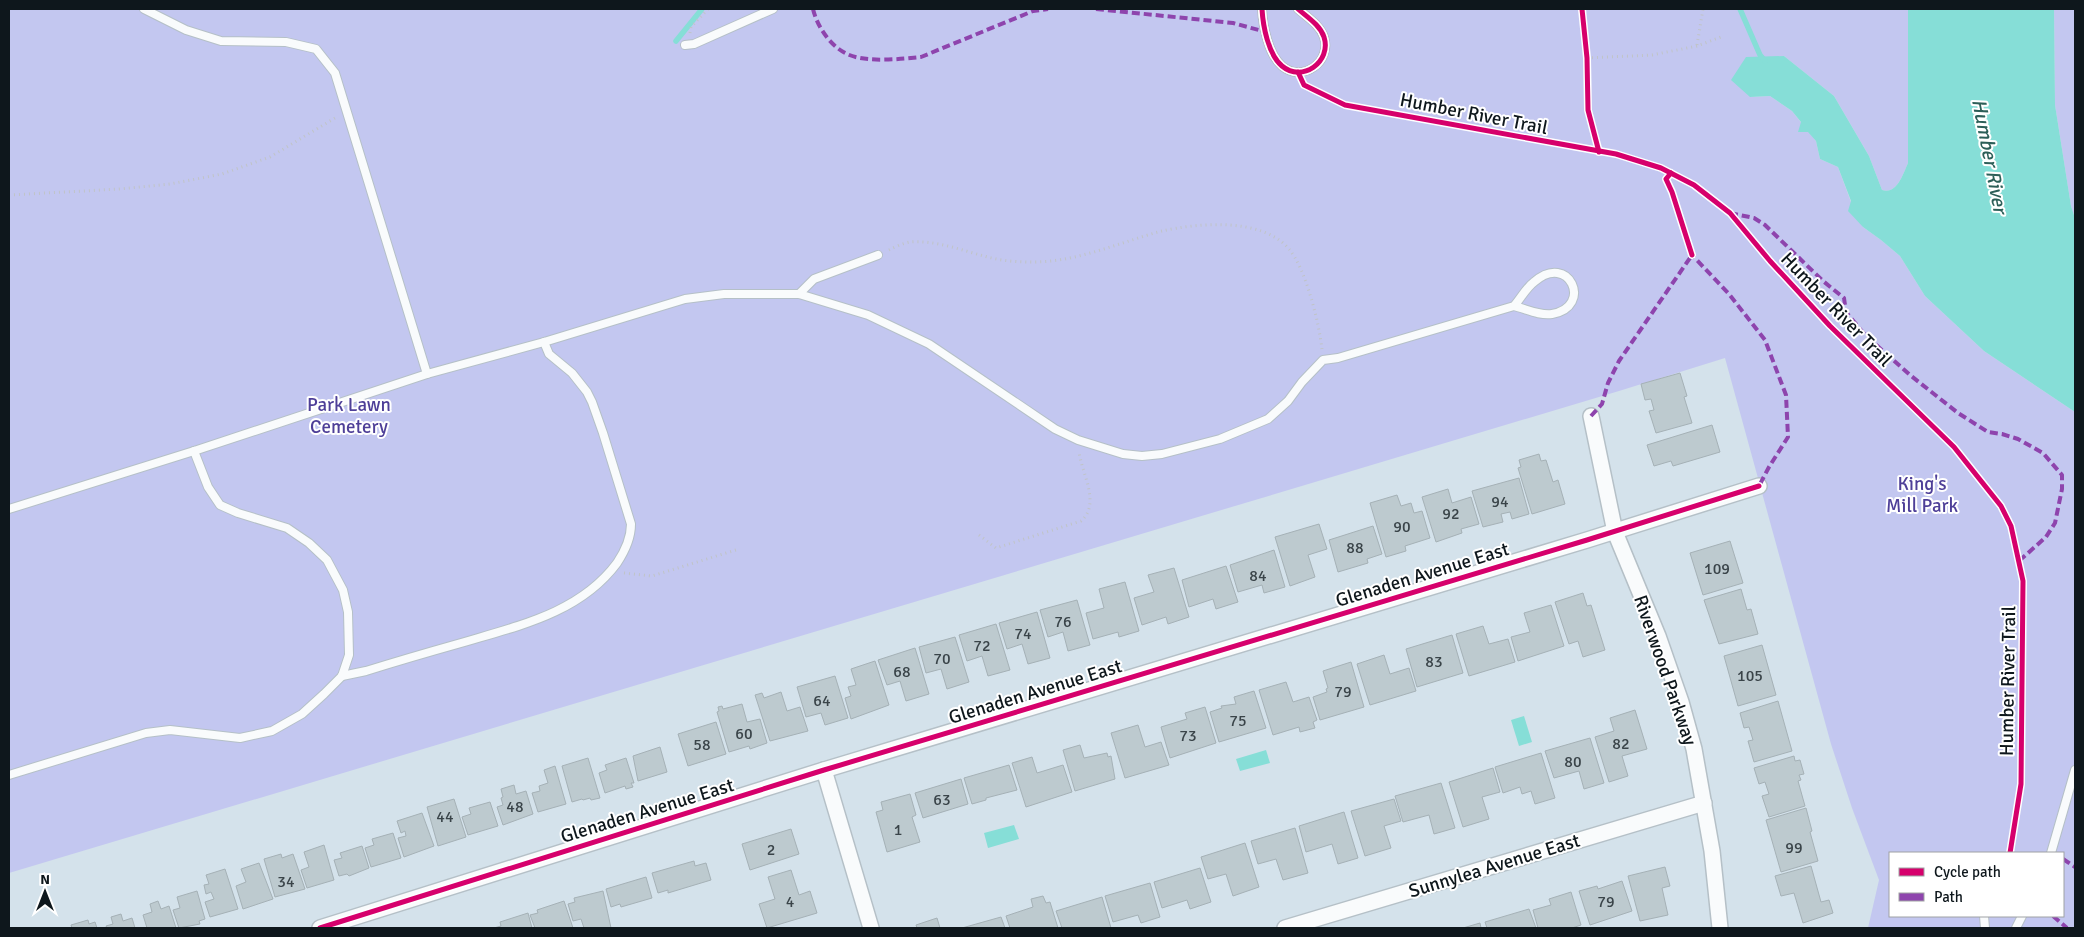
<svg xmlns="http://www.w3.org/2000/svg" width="2084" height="937" font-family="Signika,sans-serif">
  <rect width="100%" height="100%" fill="#d4e2eb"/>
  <g fill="#c3c7f0" fill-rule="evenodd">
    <path d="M9 9H1908V163C1903 174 1897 195 1882 190L1869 156 1834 96 1784 56 1750 97 1770 96 1792 111 1816 141 1820 159 1838 167 1851 202 1863 227 1881 240 1900 256 1925 296 1984 351 2075 412V928H1868L1879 880 1852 808 1831 744 1725 358 1619 391 9 873ZM1890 853H2063V916H1890Z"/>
    <path d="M2054 9H2075V218L2071 206 2055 105Z"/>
  </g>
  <g fill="#86ded7">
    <path d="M1908 9H2054L2055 105 2071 206 2075 218V412L1984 351 1925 296 1900 256 1881 240 1863 227 1848 211 1851 201 1838 167 1820 159 1816 141 1808 132H1798L1801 122 1792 111 1770 96 1750 97 1731 80 1746 57 1784 56 1834 96 1869 156 1882 190C1897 195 1903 174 1908 163Z"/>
    <path d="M1524 716 1532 742 1519 746 1511 720Z"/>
    <path d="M1266 750 1270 763 1240 771 1236 759Z"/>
    <path d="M1014 825 1019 839 988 848 984 833Z"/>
  </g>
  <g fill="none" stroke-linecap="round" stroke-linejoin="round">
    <g stroke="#86ded7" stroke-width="5.5">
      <path d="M1740 9 1760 55 1765 61"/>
      <path d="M676 41 702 9"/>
    </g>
  </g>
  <g fill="#bdcacf" stroke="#a5b1b6">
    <path d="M1680 373 1687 396 1684 397 1692 423 1656 433 1649 411 1654 410 1651 399 1645 400 1641 384Z"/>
    <path d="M1712 425 1720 452 1673 466 1671 461 1654 466 1647 445Z"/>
    <path d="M1539 454 1541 461 1546 460 1553 482 1558 480 1565 504 1532 514 1518 468 1521 467 1519 460Z"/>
    <path d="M1519 478 1529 514 1512 519 1510 512 1501 514 1503 522 1483 527 1472 491Z"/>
    <path d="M1448 489 1452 503 1471 497 1479 524 1461 529 1462 533 1436 542 1422 497Z"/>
    <path d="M1397 495 1401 506 1411 503 1414 513 1422 511 1430 538 1405 546 1406 551 1386 557 1370 503Z"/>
    <path d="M1319 524 1327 549 1308 555 1315 577 1290 586 1275 537Z"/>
    <path d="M1373 526 1382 554 1367 559 1368 563 1338 572 1329 540Z"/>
    <path d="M1730 541 1743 583 1703 595 1690 553Z"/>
    <path d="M1274 550 1285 587 1264 593 1262 585 1238 592 1230 565Z"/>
    <path d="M1226 566 1238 602 1216 609 1213 599 1189 607 1182 580Z"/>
    <path d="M1174 568 1189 617 1168 624 1166 617 1142 625 1134 598 1154 592 1148 575Z"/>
    <path d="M1125 582 1139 631 1119 637 1118 632 1093 639 1086 613 1104 608 1099 589Z"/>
    <path d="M1741 589 1747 610 1751 609 1758 634 1719 644 1704 600Z"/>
    <path d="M1583 593 1587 606 1591 605 1605 650 1583 657 1578 641 1569 644 1555 602Z"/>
    <path d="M1077 600 1090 645 1068 651 1063 632 1048 637 1040 610Z"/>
    <path d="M1551 605 1564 646 1518 661 1511 637 1530 632 1524 613Z"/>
    <path d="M1037 612 1050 658 1028 664 1022 644 1007 649 999 623Z"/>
    <path d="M996 624 1010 670 988 676 982 656 967 661 959 635Z"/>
    <path d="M1483 626 1489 644 1508 639 1515 662 1469 676 1456 634Z"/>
    <path d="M1452 635 1463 673 1417 687 1406 649Z"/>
    <path d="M955 637 969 682 947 689 941 669 926 673 919 647Z"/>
    <path d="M1762 645 1776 695 1738 706 1724 656Z"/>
    <path d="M915 648 929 694 906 701 900 681 887 685 878 660Z"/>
    <path d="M1384 655 1390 674 1409 668 1416 691 1370 705 1357 664Z"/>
    <path d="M875 661 889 705 851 719 845 698 851 696 848 687 856 685 851 669Z"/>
    <path d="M1351 662 1364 707 1320 720 1313 697 1327 692 1326 689 1328 688 1323 671Z"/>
    <path d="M835 676 848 718 825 725 821 713 806 717 797 687Z"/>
    <path d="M1286 682 1293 702 1309 697 1317 720 1313 722 1315 728 1300 732 1299 727 1273 735 1259 690Z"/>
    <path d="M1254 691 1266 728 1219 742 1210 712 1222 708 1221 706 1236 704 1234 697Z"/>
    <path d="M781 692 787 711 800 707 808 731 770 741 755 695 762 693 764 698Z"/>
    <path d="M1778 701 1792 751 1754 762 1748 741 1753 740 1749 727 1744 728 1740 713Z"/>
    <path d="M742 704 747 722 760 719 767 743 750 749 749 746 729 752 717 712 719 711 718 707 722 706 723 709Z"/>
    <path d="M1205 707 1216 743 1170 758 1161 727 1187 719 1185 713Z"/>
    <path d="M1635 710 1647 749 1622 756 1628 776 1609 782 1595 737 1614 731 1610 718Z"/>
    <path d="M716 722 726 754 688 766 678 734Z"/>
    <path d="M1138 725 1145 747 1161 742 1169 765 1125 778 1111 733Z"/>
    <path d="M1590 738 1604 783 1584 789 1579 771 1554 778 1545 751Z"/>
    <path d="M1080 745 1084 758 1107 753 1108 757 1111 756 1115 779 1075 791 1063 750Z"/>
    <path d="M660 747 667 772 638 781 633 756Z"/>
    <path d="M1541 753 1555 798 1535 804 1531 791 1522 794 1520 787 1503 793 1495 767Z"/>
    <path d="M1794 756 1795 761 1800 760 1804 774 1799 775 1801 780 1798 781 1805 806 1769 817 1762 796 1769 794 1765 782 1759 784 1754 768Z"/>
    <path d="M1032 757 1037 773 1063 765 1072 792 1026 807 1012 763Z"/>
    <path d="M588 758 600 798 591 800 590 798 583 800 582 799 572 802 562 766Z"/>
    <path d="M626 758 634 783H631L633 787 626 789 625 786 605 793 599 773 607 770 605 765Z"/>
    <path d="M1009 765 1017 790 986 798V800L972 804 964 778Z"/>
    <path d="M555 766 566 804 538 812 532 793 540 791 539 786 548 783 544 770Z"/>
    <path d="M1493 768 1500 792 1482 797 1489 819 1463 827 1449 782Z"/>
    <path d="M961 779 968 804 923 818 915 793Z"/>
    <path d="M1441 783 1455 828 1434 834 1429 815 1403 822 1395 796Z"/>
    <path d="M514 785 516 794 526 791 533 814 503 825 497 807 503 805 501 798 503 797 501 789Z"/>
    <path d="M910 794 916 815 912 817 920 842 887 852 876 812 883 810 881 802Z"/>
    <path d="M454 799 466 837 438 846 427 807Z"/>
    <path d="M1394 799 1401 821 1384 826 1391 848 1365 856 1351 811Z"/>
    <path d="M490 802 498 826 468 835 462 817 471 814 469 808Z"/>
    <path d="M1806 808 1812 831 1810 832 1818 861 1781 872 1766 820Z"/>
    <path d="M1344 812 1358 858 1338 864 1332 844 1306 852 1299 826Z"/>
    <path d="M422 813 434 846 404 857 398 838 406 836 405 831 401 833 397 821Z"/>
    <path d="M1295 828 1308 873 1283 880 1276 859 1258 864 1251 841Z"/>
    <path d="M791 829 799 854 750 870 742 844Z"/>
    <path d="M393 833 401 858 371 867 365 848 374 845 372 839Z"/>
    <path d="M1245 843 1259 887 1233 896 1226 874 1208 879 1201 857Z"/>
    <path d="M324 845 334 880 307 888 301 870 309 867 304 852Z"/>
    <path d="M362 846 369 868 349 876 347 874 339 876 334 860 342 858 340 853Z"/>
    <path d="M281 854 282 858 293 854 305 889 275 897 264 859Z"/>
    <path d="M694 861 695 866 706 863 711 880 668 893V890L658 893 652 873Z"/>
    <path d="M259 863 273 899 243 909 236 886 246 882 241 869Z"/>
    <path d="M1811 866 1821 902 1829 900 1833 913 1803 923 1794 893 1781 896 1775 876Z"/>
    <path d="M1665 867 1670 886 1662 888 1668 915 1640 921 1628 876Z"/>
    <path d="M1200 868 1211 902 1190 909 1187 900 1162 908 1154 882Z"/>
    <path d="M225 869 238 909 210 917 205 902 214 899 211 892 206 894 204 885 209 884 206 875Z"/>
    <path d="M791 870 799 895 810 891 817 913 767 928 759 904 775 899 768 877Z"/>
    <path d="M646 877 652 898 621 907 620 904 611 907 606 889Z"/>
    <path d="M1622 881 1632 911 1590 925 1579 891 1597 886 1598 889Z"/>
    <path d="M1150 883 1160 917 1141 923 1138 915 1113 922 1105 896Z"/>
    <path d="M197 891 205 919 199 921 200 924 179 928 173 910 180 908 177 897Z"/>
    <path d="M603 891 611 928H584L581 919 573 921 568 904 575 902 574 898Z"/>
    <path d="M1571 892 1581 925 1572 928H1538L1533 910 1551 905 1549 899Z"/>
    <path d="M1043 896 1046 903 1050 902 1058 928H1010L1006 916 1033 907 1031 899Z"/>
    <path d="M1102 897 1111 928H1062L1056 911Z"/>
    <path d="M158 901 161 909 169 906 176 928H147L143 915 152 912 150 904Z"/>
    <path d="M564 901 573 928H535L530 915 538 913 537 910Z"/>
    <path d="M1529 909 1536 928H1487L1485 922Z"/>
    <path d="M528 913 532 928H494L501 926 500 922Z"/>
    <path d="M121 914 123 921 132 918 135 928H107L106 926 113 924 111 917Z"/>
    <path d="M1001 917 1005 928H962Z"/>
    <path d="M937 918 940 928H917L916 925Z"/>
    <path d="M88 920 89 924 95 922 97 928H72L71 925Z"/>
    <path d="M1480 923 1481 928H1463Z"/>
  </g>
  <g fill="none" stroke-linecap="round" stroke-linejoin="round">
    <defs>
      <g id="service">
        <path d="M144 9 186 30 221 41 286 42 316 49 335 73 427 374"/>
        <path d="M1262 9C1263 26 1268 54 1282 66 1302 83 1332 62 1324 37 1320 25 1307 17 1298 9"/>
        <path d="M685 45 694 44 773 9"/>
        <path d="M799 294 814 279 878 255"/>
        <path d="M9 509 194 451 427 374 544 342 685 299 724 294H799L868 315 929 344 1055 429 1078 440 1123 454 1142 456 1162 454 1220 439 1268 419 1288 401 1302 382 1323 360 1338 358 1514 306C1521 298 1526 288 1534 282 1569 251 1594 307 1552 314 1540 316 1526 309 1514 306"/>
        <path d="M342 676 366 671C398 661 429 652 461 643 518 626 580 613 617 563 625 551 631 538 631 524L603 433 592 402 587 392 572 373 549 354 544 342"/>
        <path d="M9 775 146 733 170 730 240 738 272 731 302 714 324 694 342 676 349 655 348 612 343 590 327 560 309 543 287 528 238 513 220 505 208 487 194 451"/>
        <path d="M2051 853 2075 770"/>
        <path d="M1984 916 1985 928"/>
        <path d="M2016 928 2022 916"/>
      </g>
      <g id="minor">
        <path d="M1591 416 1615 532 1658 636 1681 702 1694 749 1712 851 1720 928"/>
        <path d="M824 770 871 928"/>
        <path d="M320 928 824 770 1587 540 1759 486"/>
        <path d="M1285 928 1704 803"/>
      </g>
    </defs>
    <use href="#service" stroke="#b5c0c7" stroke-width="10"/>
    <use href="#minor" stroke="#b5c0c7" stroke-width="18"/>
    <g stroke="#c0c4c7" stroke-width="3" stroke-dasharray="1 4" stroke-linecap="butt">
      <path d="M690 33 691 27 708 9"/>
      <path d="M1697 45 1703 9"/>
      <path d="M1587 58 1652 55 1697 46 1721 37"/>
      <path d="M9 195 120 189 170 184 222 174 270 157 335 118"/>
      <path d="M889 250C895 247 903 243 910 242 935 240 961 250 984 256 1000 261 1017 262 1033 262 1078 262 1120 242 1162 231 1198 223 1262 217 1289 249 1306 269 1319 323 1322 349"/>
      <path d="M979 535 996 548 1081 521C1101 504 1082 474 1079 452"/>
      <path d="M624 573 652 576 739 549"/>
    </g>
    <use href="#service" stroke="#f9fbfc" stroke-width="8"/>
    <use href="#minor" stroke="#f9fbfc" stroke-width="15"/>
    <g stroke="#8e44ad" stroke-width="4" stroke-dasharray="8 4" stroke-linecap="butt">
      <path d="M813 9C817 26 830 46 847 54 866 63 901 59 921 57L1033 11 1048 9"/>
      <path d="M1096 9 1233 23 1266 32"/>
      <path d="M1730 213 1754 218 1765 225 1823 281 1844 298 1846 312 1865 335 1910 375 1958 413 1988 432 2002 434 2018 439 2043 453 2062 475V489L2055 523 2046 537 2019 561"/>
      <path d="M1691 251 1692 255 1729 294 1765 340 1786 395 1788 437 1769 467 1759 486"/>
      <path d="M1591 416 1602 404 1608 383 1619 361 1692 255"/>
      <path d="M2063 859 2075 867"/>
      <path d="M2053 916 2067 928"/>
    </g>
    <defs>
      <g id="cycleway">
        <path d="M1262 9C1263 26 1268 54 1282 66 1302 83 1332 62 1324 37 1320 25 1307 17 1298 9"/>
        <path d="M1582 9 1587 58 1588 110 1599 152"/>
        <path d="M1298 72 1304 85 1345 105 1616 154 1661 168 1694 185 1730 213 1770 261 1830 326 1954 447 2001 506 2011 526 2023 581 2021 784 2010 853"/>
        <path d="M1671 173 1666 179 1672 192 1692 255"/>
        <path d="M320 928 824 770 1587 540 1759 486"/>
      </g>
    </defs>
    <use href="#cycleway" stroke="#fff" stroke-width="8"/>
    <use href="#cycleway" stroke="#d6006c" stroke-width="5"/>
  </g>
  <g text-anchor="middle" stroke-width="4" stroke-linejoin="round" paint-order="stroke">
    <g font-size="16" fill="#3a4449">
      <text x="1500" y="507">94</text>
      <text x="1451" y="519">92</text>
      <text x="1402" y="532">90</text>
      <text x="1355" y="553">88</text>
      <text x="1717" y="574">109</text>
      <text x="1258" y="581">84</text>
      <text x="1063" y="627">76</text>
      <text x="1023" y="639">74</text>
      <text x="982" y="651">72</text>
      <text x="942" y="664">70</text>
      <text x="1434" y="667">83</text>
      <text x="902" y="677">68</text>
      <text x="1750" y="681">105</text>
      <text x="1343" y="697">79</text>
      <text x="822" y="706">64</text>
      <text x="1238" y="726">75</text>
      <text x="744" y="739">60</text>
      <text x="1188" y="741">73</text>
      <text x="1621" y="749">82</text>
      <text x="702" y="750">58</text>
      <text x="1573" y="767">80</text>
      <text x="942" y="805">63</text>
      <text x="515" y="812">48</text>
      <text x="445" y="822">44</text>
      <text x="898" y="835">1</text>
      <text x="1794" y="853">99</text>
      <text x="771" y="855">2</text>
      <text x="286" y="887">34</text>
      <text x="790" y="907">4</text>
      <text x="1606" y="907">79</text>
    </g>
    <g font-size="19" fill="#0e171c" stroke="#fff">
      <text transform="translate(1474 113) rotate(11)" y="7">Humber River Trail</text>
      <text transform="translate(1837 309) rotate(46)" y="7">Humber River Trail</text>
      <text transform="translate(1422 574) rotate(-17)" y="7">Glenaden Avenue East</text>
      <text transform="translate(1666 670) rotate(71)" y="7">Riverwood Parkway</text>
      <text transform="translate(2007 681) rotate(-89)" y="7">Humber River Trail</text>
      <text transform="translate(1035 691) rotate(-17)" y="7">Glenaden Avenue East</text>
      <text transform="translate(647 810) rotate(-17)" y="7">Glenaden Avenue East</text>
      <text transform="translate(1494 865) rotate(-17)" y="7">Sunnylea Avenue East</text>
    </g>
    <g font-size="19" fill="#4e3f98" stroke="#fff">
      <text x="349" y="411">Park Lawn<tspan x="349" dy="22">Cemetery</tspan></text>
      <text x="1922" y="490">King's<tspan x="1922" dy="22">Mill Park</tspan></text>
    </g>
    <g font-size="20" font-style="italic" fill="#2c5f58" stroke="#fff">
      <text transform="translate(1990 156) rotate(79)" y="7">Humber River</text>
    </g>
  </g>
  <rect width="2084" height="937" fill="none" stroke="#0e171c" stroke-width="20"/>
  <rect x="1889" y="852" width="175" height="65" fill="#ffffff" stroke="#9fa2a4"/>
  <rect x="1899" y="868" width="25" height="8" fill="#d6006c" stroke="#9fa2a4"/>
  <text x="1934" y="877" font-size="15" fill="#0e171c">Cycle path</text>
  <rect x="1899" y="893" width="25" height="8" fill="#8e44ad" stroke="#9fa2a4"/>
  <text x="1934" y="902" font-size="15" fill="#0e171c">Path</text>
  <g transform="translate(45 892)" stroke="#ffffff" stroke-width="4" paint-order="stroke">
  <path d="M0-4L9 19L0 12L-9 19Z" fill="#0e171c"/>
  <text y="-8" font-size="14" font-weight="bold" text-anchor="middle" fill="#0e171c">N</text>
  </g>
</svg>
